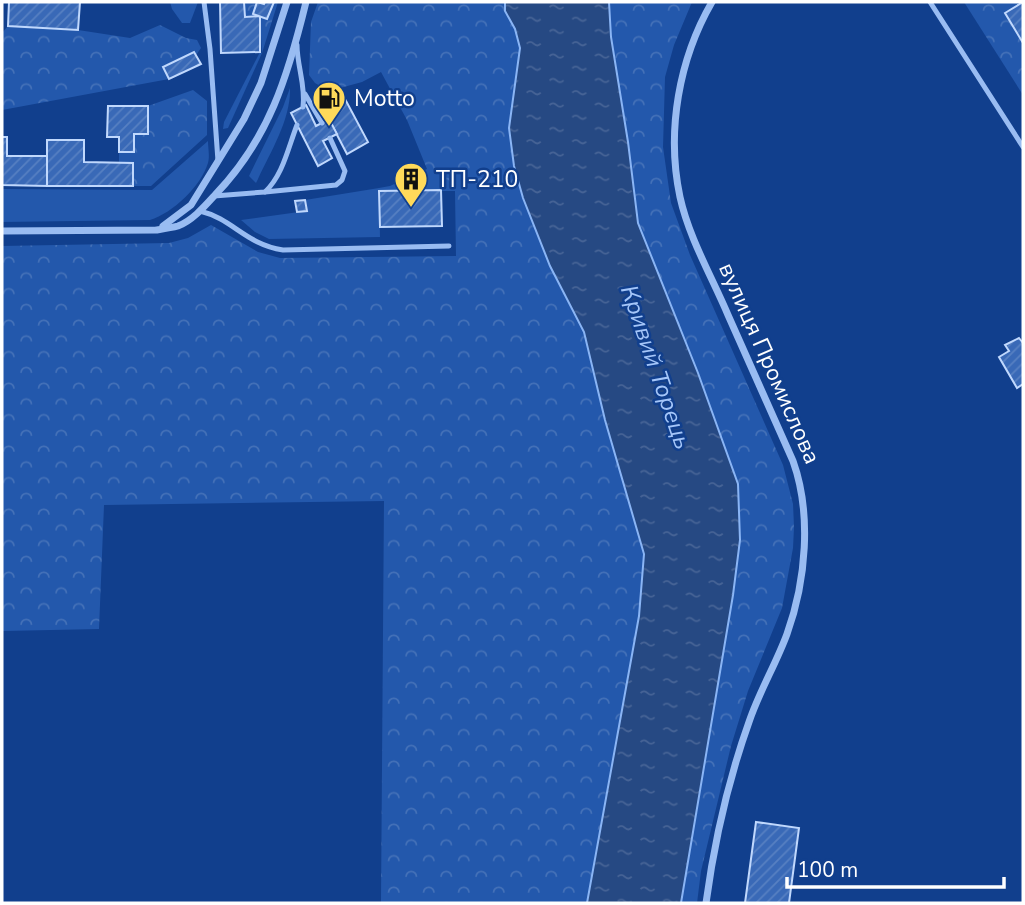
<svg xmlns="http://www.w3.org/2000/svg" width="1025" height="905" font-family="'Nunito Sans',sans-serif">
  <defs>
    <pattern id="forest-crowns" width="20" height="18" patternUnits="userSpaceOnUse" patternTransform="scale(1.75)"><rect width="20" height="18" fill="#2358ac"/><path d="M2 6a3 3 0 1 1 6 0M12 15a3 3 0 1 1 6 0" fill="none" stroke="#4471b8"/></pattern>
    <pattern id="water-ripples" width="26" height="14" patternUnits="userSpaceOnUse" patternTransform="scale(1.75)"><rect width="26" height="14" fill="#264983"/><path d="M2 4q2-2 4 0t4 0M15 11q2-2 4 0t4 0" fill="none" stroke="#476496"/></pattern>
    <pattern id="building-hatch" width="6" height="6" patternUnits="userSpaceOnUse" patternTransform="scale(1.75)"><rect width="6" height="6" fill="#3969b7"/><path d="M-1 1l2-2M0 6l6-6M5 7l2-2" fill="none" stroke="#5780c2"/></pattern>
  </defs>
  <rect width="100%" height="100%" fill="#113f8d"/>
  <g fill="#2358ac">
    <path d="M170 2H198L190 23H182L172 9Z"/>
    <path d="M260 52 262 53 228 128 223 129 224 122Z"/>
    <path d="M290 88C291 119 271 151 258 179L256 183 249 176 283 107Z"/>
    <path d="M208 141C208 148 210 157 208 163 201 186 173 213 150 220L2 222V189L152 190Z"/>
    <path d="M379 188 380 237 269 239 255 232 241 220 306 211 305 200Z"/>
  </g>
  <g fill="url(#forest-crowns)">
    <path d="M244 2H257L253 14 267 19 274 2H278L262 53 260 17H245Z"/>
    <path d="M318 2H505V11L515 29 520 48 517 80 550 266 584 332 605 420 644 554 639 616 587 903H381L384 501 104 505 99 629 2 631V246L169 243 188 238 211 225 258 252 280 258 456 256 455 191H379V188L390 186 427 169 407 120 381 72 362 82 329 91 315 83 309 75 311 22Z"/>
    <path d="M609 2H692L674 45 665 77 663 147 671 203 690 255 783 465 793 504 794 527 793 548 782 608 748 691 731 746 701 871 697 903H681L714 700 738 484 698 373 638 223 628 142 611 37Z"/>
    <path d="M964 2H1023V95Z"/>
    <path d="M160 25 186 38 197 40 201 48 196 55 194 52 163 66 169 79 2 110V33L8 26 78 30 130 38Z"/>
    <path d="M193 90 207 101V135L151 186H133V163H119V152H134V134L148 133V106Z"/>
  </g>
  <path fill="url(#water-ripples)" stroke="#8ab5f5" stroke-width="2" d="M505 2H609L611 37 628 142 638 223 698 373 738 484 740 540 733 595 681 903H587L639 616 644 554 605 420 584 332 550 266 523 198 514 166 509 128 520 48 515 29 505 11Z"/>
  <g fill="url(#building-hatch)" stroke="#c0d8fd" stroke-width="2">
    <path d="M9 2H80L78 30 8 26Z"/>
    <path d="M220 2H244L245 17 260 16V52L221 53Z"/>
    <path d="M257 2 264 4 265 2H274L267 19 253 14Z"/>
    <path d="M1023 2V43L1005 13Z"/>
    <path d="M194 52 201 64 169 79 163 67Z"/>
    <path d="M345 99 368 142 347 154 324 110Z"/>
    <path d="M306 105 316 126 329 119 337 134 323 141 332 158 318 166 291 113Z"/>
    <path d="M108 106H148V134H134V152H119V137H107Z"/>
    <path d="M2 137H7V156H47V186L2 185Z"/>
    <path d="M47 140H84V162L133 163V186H47Z"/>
    <path d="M441 190 442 226 380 227 379 191Z"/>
    <path d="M305 200 307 211 297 212 295 201Z"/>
    <path d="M1019 338 1023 343V384L1017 388 999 357 1009 351 1005 345Z"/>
    <path d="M756 822 799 828 789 903H745Z"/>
  </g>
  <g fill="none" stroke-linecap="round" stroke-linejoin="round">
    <g stroke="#99bcf2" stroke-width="5">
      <path d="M204 2 210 49 218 161"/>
      <path d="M930 2 1023 147"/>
      <path d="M297 45C297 66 306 86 303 107"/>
      <path d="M305 94 322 123"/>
      <path d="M265 192 336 185 342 180 345 171 330 138"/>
      <path d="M214 196 265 192C283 175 288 148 297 125"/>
      <path d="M200 211C233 219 245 244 283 250L449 246"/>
    </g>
    <g stroke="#99bcf2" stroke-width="7">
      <path d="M163 226 191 205 244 119 261 83 287 2"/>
      <path d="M2 231 156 230C163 229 171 228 178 226 192 221 205 206 215 195 269 139 288 76 306 2"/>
      <path d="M706 903C714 844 729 778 749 722 759 692 776 664 787 634 806 581 812 514 793 461 771 412 750 364 728 315 712 277 689 238 680 197 666 131 679 59 712 2"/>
    </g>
  </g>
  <defs>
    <symbol id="fuel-pin" viewBox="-11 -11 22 30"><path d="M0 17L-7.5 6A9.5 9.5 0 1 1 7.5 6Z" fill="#ffda5a" stroke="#113f8d"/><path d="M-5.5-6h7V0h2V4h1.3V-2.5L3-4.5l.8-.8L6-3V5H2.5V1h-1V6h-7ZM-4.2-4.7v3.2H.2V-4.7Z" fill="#111"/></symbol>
    <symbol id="building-pin" viewBox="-11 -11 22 30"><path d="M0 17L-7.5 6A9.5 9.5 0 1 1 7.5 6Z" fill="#ffda5a" stroke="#113f8d"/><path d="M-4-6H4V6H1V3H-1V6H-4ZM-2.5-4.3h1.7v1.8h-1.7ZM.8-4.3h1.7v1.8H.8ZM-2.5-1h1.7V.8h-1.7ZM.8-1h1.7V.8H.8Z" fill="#111"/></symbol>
  </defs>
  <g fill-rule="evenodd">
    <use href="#fuel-pin" x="310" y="79" width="38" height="52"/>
    <use href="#building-pin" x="392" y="160" width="38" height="52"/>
  </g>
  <g text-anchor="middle" stroke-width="5" stroke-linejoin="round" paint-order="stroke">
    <g font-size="23" fill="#fff" stroke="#113f8d" text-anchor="start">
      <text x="354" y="106">Motto</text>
      <text x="436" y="187">ТП-210</text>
    </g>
    <g font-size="23" fill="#fff" stroke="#113f8d">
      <text transform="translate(770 363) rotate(66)" y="8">вулиця Промислова</text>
    </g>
    <g font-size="24" font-style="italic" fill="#a5c6f9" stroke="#113f8d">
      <text transform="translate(656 367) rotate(71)" y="8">Кривий Торець</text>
    </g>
  </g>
  <rect width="1025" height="905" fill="none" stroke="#ffffff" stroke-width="7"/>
  <path d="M787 877v10h217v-10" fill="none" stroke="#ffffff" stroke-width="3.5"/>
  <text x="797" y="877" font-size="21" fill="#ffffff" stroke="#113f8d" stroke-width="5" paint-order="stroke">100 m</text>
</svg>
